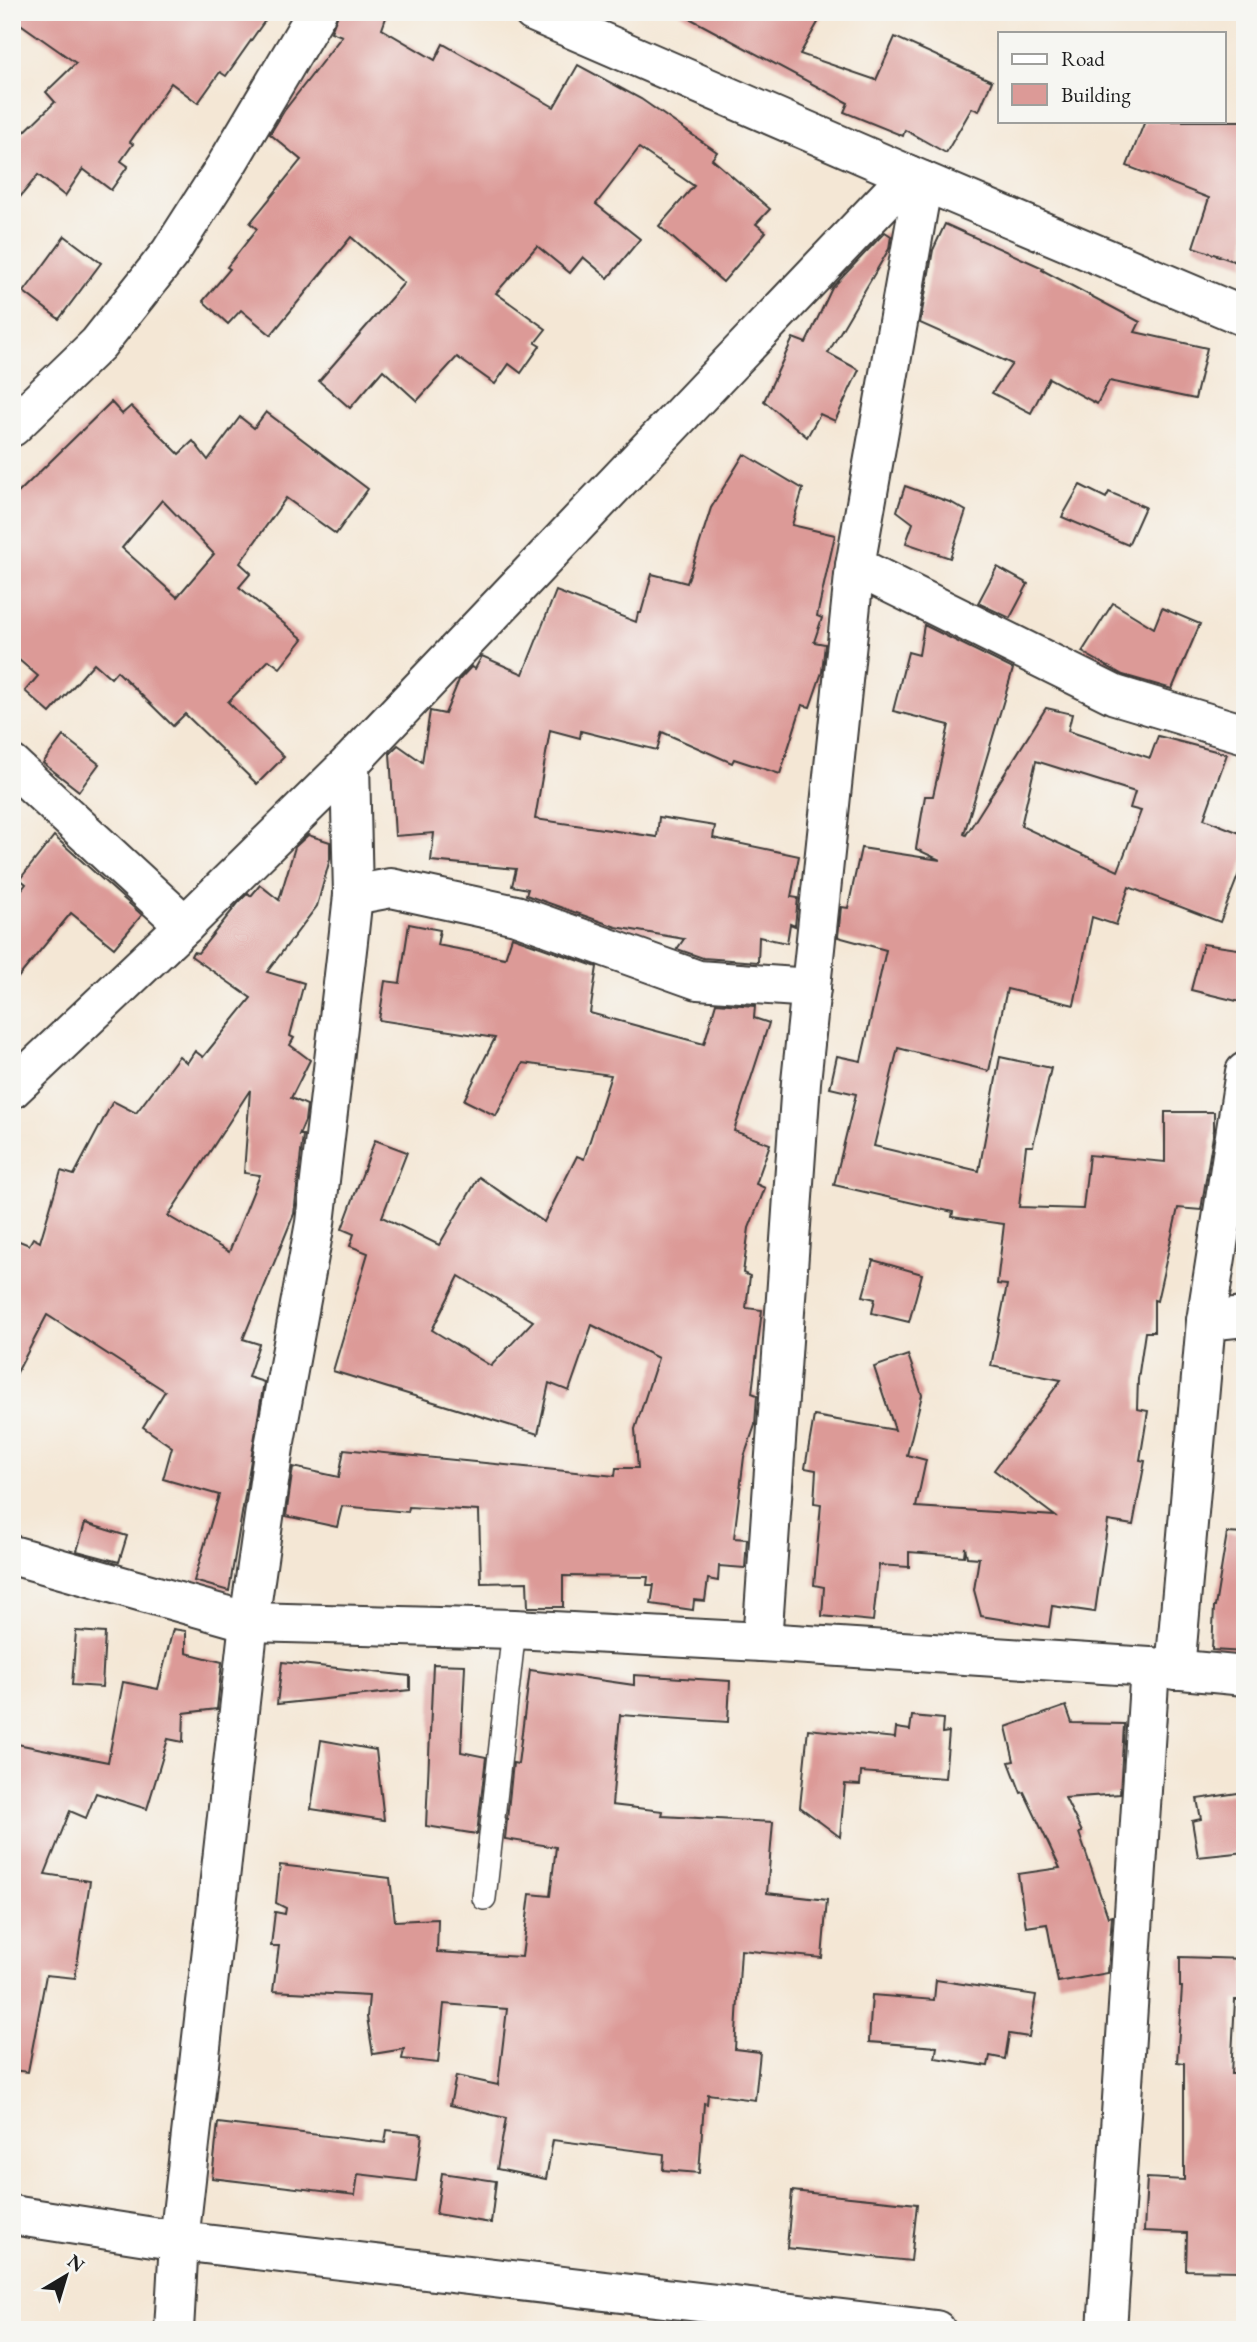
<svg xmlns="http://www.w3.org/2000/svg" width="1257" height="2342" font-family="'EB Garamond',serif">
  <rect width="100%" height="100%" fill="#f6f6f2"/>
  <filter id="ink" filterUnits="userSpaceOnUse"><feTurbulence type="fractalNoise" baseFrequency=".0143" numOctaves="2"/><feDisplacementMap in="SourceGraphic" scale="14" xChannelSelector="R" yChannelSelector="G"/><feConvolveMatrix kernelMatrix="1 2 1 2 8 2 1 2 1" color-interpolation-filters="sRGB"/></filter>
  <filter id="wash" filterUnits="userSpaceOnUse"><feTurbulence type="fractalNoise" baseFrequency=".00686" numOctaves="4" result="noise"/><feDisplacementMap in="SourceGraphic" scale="28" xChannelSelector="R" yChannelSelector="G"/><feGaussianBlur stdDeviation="1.57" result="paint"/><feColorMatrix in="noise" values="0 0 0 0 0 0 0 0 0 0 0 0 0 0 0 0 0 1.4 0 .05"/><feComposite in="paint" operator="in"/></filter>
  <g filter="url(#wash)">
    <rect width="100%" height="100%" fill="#f4e7d5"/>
    <g id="blocks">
      <g fill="#dc9a97" fill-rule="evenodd">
        <path d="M12 12H271L226 76 220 72 198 103 171 83 130 142 133 144 121 161 128 166 111 190 83 169 65 196 38 175 12 207V144L55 102 46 92 76 63 12 18Z"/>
        <path d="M339 12H388L382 29 435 60 443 44 554 107 578 65 641 99 717 152 712 159 770 209 756 224 766 232 723 282 659 226 694 186 639 148 596 204 640 239 608 278 583 257 570 273 537 246 496 293 546 329 535 343 540 346 521 373 509 364 495 384 457 357 417 401 383 370 350 408 319 381 404 283 351 237 271 335 241 310 228 324 203 301 230 269 227 267 257 229 250 223 301 160 270 134 284 111 342 36 331 32Z"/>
        <path d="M678 12H824L800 54 876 80 895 37 992 81 979 111 972 108 946 153 905 130 903 136 844 112 848 103Z"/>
        <path d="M1145 121H1245V265L1193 247 1209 198 1127 166Z"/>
        <path d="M945 224 1043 268 1042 270 1140 322 1135 332 1207 348 1195 399 1109 381 1097 404 1049 378 1031 413 992 393 1012 364 920 323 933 250Z"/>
        <path d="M885 232 891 236 889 249 828 353 859 370 835 421 820 414 807 437 764 401 793 338 806 343 832 288Z"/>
        <path d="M65 236 101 263 59 319 24 292Z"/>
        <path d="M111 402 122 414 131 406 179 454 193 441 208 460 240 417 254 428 266 412 368 489 336 534 286 498 240 563 251 573 239 587 303 639 280 668 269 660 228 702 284 757 257 784 185 714 173 726 117 671 111 678 94 663 50 713 25 691 38 676 12 654V499ZM162 500 214 554 177 597 122 548Z"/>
        <path d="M744 454 803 489 792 525 835 535 817 616 822 618 814 642 825 644 822 672 810 707 802 705 780 774 734 759 732 763 662 732 657 750 581 731 580 738 550 730 535 819 657 837 659 817 715 826 713 838 799 856 791 897 798 898 795 926 790 924 787 943 759 937 758 962 703 958 677 949 684 939 616 927 526 895 528 889 512 886 516 869 431 861 434 833 395 836 390 753 398 745 422 762 430 711 445 714 459 680 471 667 475 669 482 656 523 674 556 591 636 622 638 613H641L652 574 687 583 711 508Z"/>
        <path d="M1080 485 1106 498 1109 492 1145 507 1128 545 1062 517Z"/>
        <path d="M905 486 952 503 966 511 950 558 906 543 913 523 897 511Z"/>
        <path d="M997 567 1028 584 1010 618 978 603Z"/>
        <path d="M1113 603 1154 628 1162 608 1200 624 1172 689 1123 675 1082 652Z"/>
        <path d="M924 625 1013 669 964 834 966 835 1046 708 1072 714 1068 731 1150 758 1158 736 1227 754 1204 819 1245 835V858L1220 922 1129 887 1116 925 1092 917 1074 1005 1007 989 989 1071 898 1048 874 1146 979 1171 1000 1057 1051 1068 1033 1146H1026L1019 1207 1083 1209 1089 1155 1165 1162V1112H1214V1130L1201 1210 1178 1208 1157 1301 1154 1300V1332H1145L1138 1379 1137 1409 1148 1411 1140 1460 1145 1461 1133 1525 1108 1521 1095 1612 1052 1606 1049 1627 981 1616 974 1590 979 1558 967 1557 965 1547 964 1556 909 1552V1567L879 1565 873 1621 822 1616 824 1587 814 1585 821 1504 814 1503 816 1470 805 1468 814 1416 895 1430 874 1367 908 1355 922 1395 907 1455 926 1460 916 1507 1055 1516 994 1470 1061 1380 991 1366 1007 1285 997 1284 1004 1224 952 1217 953 1212 834 1185 856 1094 830 1088 837 1056 861 1061 886 950 838 937 841 907 848 908 861 848 940 860 916 849 925 796H933L949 725 893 711 908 652 919 655ZM1036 761 1135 792 1130 808 1141 811 1118 871 1021 826Z"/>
        <path d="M63 736 99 764 79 791 43 763Z"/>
        <path d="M308 835 330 842V859L317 906 267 972 304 983 290 1036 294 1038 290 1045 310 1060 291 1098 307 1105 305 1121 299 1135H303L294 1214 243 1339 259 1344 248 1377 264 1382 229 1591 194 1581 219 1495 163 1479 172 1447 143 1427 165 1391 47 1315 12 1382V1238L29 1245 33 1238 40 1242 61 1171 74 1175 113 1101 136 1113 179 1056 187 1063 195 1051 203 1057 251 998 191 956 193 952 198 953 239 902 248 893 251 896 260 885 279 900 295 847ZM250 1090 244 1173 260 1175 229 1252 168 1216Z"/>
        <path d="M54 836 142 915 114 948 71 913 12 985V902L26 884 20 879Z"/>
        <path d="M409 924 440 930 437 945 505 958 512 937 597 967 590 1013 704 1044 716 1003 755 1006 754 1018 769 1023 734 1131 770 1144 756 1184 765 1188 749 1228 743 1273 750 1276 746 1308 762 1310 752 1393 757 1395 755 1425 744 1457 734 1538 747 1539 745 1568 719 1566 718 1581 708 1579 705 1601 694 1600 693 1610 651 1604 654 1585H647L648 1577 563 1576V1607H528L527 1582 481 1583 479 1511 409 1507 408 1512 342 1506 337 1527 286 1516 293 1467 339 1477 344 1449 615 1476 616 1468H638L635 1429 658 1358 592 1325 569 1391 549 1383 538 1434 333 1371 368 1253 350 1246 354 1234 342 1229 375 1140 407 1152 382 1217 439 1245 479 1177 544 1222 577 1156 584 1159 611 1075 523 1063 496 1116 464 1100 495 1038 379 1020 385 981 400 983ZM459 1276 533 1321 491 1366 432 1330Z"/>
        <path d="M1203 944 1245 950V1003L1191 990Z"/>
        <path d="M873 1260 922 1274 909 1322 872 1313 875 1299 863 1296Z"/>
        <path d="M85 1523 127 1536 119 1562 77 1551Z"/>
        <path d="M1227 1533 1245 1534V1652L1212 1650 1214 1607H1215Z"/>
        <path d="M173 1629 186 1631V1653L222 1662 217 1709 184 1713 183 1742 168 1739 147 1809 96 1793 86 1818 70 1811 45 1874 90 1881 75 1978 46 1975 28 2072 12 2070V1743L108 1762 123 1682 158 1689Z"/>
        <path d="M76 1631 105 1633 102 1687 72 1685Z"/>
        <path d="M282 1662 410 1676V1690L277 1704Z"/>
        <path d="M433 1664 465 1665 461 1752 486 1757 477 1834 426 1826Z"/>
        <path d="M530 1670 634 1685V1675L730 1681 728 1722 620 1715 612 1805 663 1811 662 1816 773 1822 767 1893 827 1900 822 1958 741 1950 735 2049 760 2052 755 2100 708 2094 707 2104 704 2103 699 2173 663 2170 664 2154 553 2140 546 2179 497 2169 506 2118 450 2105 456 2076 498 2085 507 2009 444 2004 438 2063 402 2059 404 2049 373 2054 367 2017 369 1996 273 1991 279 1946H271L275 1912 285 1914 286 1908 276 1903 280 1865 390 1878 395 1921 438 1919 437 1952 522 1957 530 1894 550 1896 556 1847 505 1839 513 1763 518 1764Z"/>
        <path d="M1066 1706 1072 1723 1124 1724 1120 1794 1065 1798 1082 1832 1079 1833 1108 1917 1112 1916 1108 1973 1058 1982 1047 1924 1026 1927 1018 1874 1060 1868 1024 1792 1021 1793 1009 1762 1014 1761 1006 1727Z"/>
        <path d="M912 1716 943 1719 942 1733 949 1732 945 1778 861 1772 860 1785 845 1784 840 1837 800 1807 808 1729 895 1738 896 1728 910 1730Z"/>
        <path d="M321 1740 376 1750 384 1820 311 1809Z"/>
        <path d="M1245 1792V1852L1198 1857 1192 1821 1201 1819 1197 1799Z"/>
        <path d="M1180 1957 1245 1959V2000H1235L1231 2074H1245V2207H1241L1240 2271 1186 2270 1187 2233 1144 2231 1147 2178 1184 2180V2063L1177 2062 1182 1987H1180Z"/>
        <path d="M936 1980 1036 1995 1029 2037 1009 2034 1005 2059 990 2056 988 2066 935 2058 937 2047 869 2042 872 1995 934 2000Z"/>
        <path d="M218 2123 385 2143 387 2130 422 2134 416 2181 358 2174 355 2195 212 2178Z"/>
        <path d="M442 2173 496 2181 491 2223 436 2214Z"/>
        <path d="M792 2191 917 2204 911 2261 787 2248Z"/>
      </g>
    </g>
  </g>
  <g filter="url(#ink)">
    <use href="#blocks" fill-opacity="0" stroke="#3c3a38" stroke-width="2"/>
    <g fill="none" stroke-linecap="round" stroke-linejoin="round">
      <defs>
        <path id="lane" d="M484 1898 514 1629"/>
        <g id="street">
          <path d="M533 12 923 181 1245 317"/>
          <path d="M12 427 98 344 170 253 227 164 317 12"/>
          <path d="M855 566 1115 695 1245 734"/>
          <path d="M12 765 185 925"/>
          <path d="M353 895 391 888 516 915 698 980 811 988"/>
          <path d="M12 1089 185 925 350 763 909 175"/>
          <path d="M1206 1321 1245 1317"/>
          <path d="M12 1555 249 1622 514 1629 762 1642 1150 1667 1245 1676"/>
          <path d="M762 1642 801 1082 855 566 923 181"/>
          <path d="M1175 1670 1206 1321 1245 1072"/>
          <path d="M12 2215 179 2241 936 2330"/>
          <path d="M174 2330 179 2241 249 1622 274 1447 315 1223 348 941 353 895 350 763"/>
          <path d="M1107 2330 1150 1667"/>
        </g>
      </defs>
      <use href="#lane" stroke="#3c3a38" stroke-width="26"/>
      <use href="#street" stroke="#3c3a38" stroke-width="42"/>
      <use href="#lane" stroke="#fff" stroke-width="23"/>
      <use href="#street" stroke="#fff" stroke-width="38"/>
    </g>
  </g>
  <rect width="1257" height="2342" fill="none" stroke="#f6f6f2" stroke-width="42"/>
  <rect x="998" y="32" width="228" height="91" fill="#f6f6f2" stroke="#9f9f9c" stroke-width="2"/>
  <rect x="1012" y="54" width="35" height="10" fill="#ffffff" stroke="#9f9f9c" stroke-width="2"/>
  <text x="1061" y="66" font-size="21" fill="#1c1c1c">Road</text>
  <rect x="1012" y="84" width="35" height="21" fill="#dc9a97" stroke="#9f9f9c" stroke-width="2"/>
  <text x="1061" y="102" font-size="21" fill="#1c1c1c">Building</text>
  <g transform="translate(66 2276) rotate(38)" stroke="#f6f6f2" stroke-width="5" paint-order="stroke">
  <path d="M0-5L12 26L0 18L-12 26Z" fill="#1c1c1c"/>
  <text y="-10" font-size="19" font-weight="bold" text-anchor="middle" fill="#1c1c1c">N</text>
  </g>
</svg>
